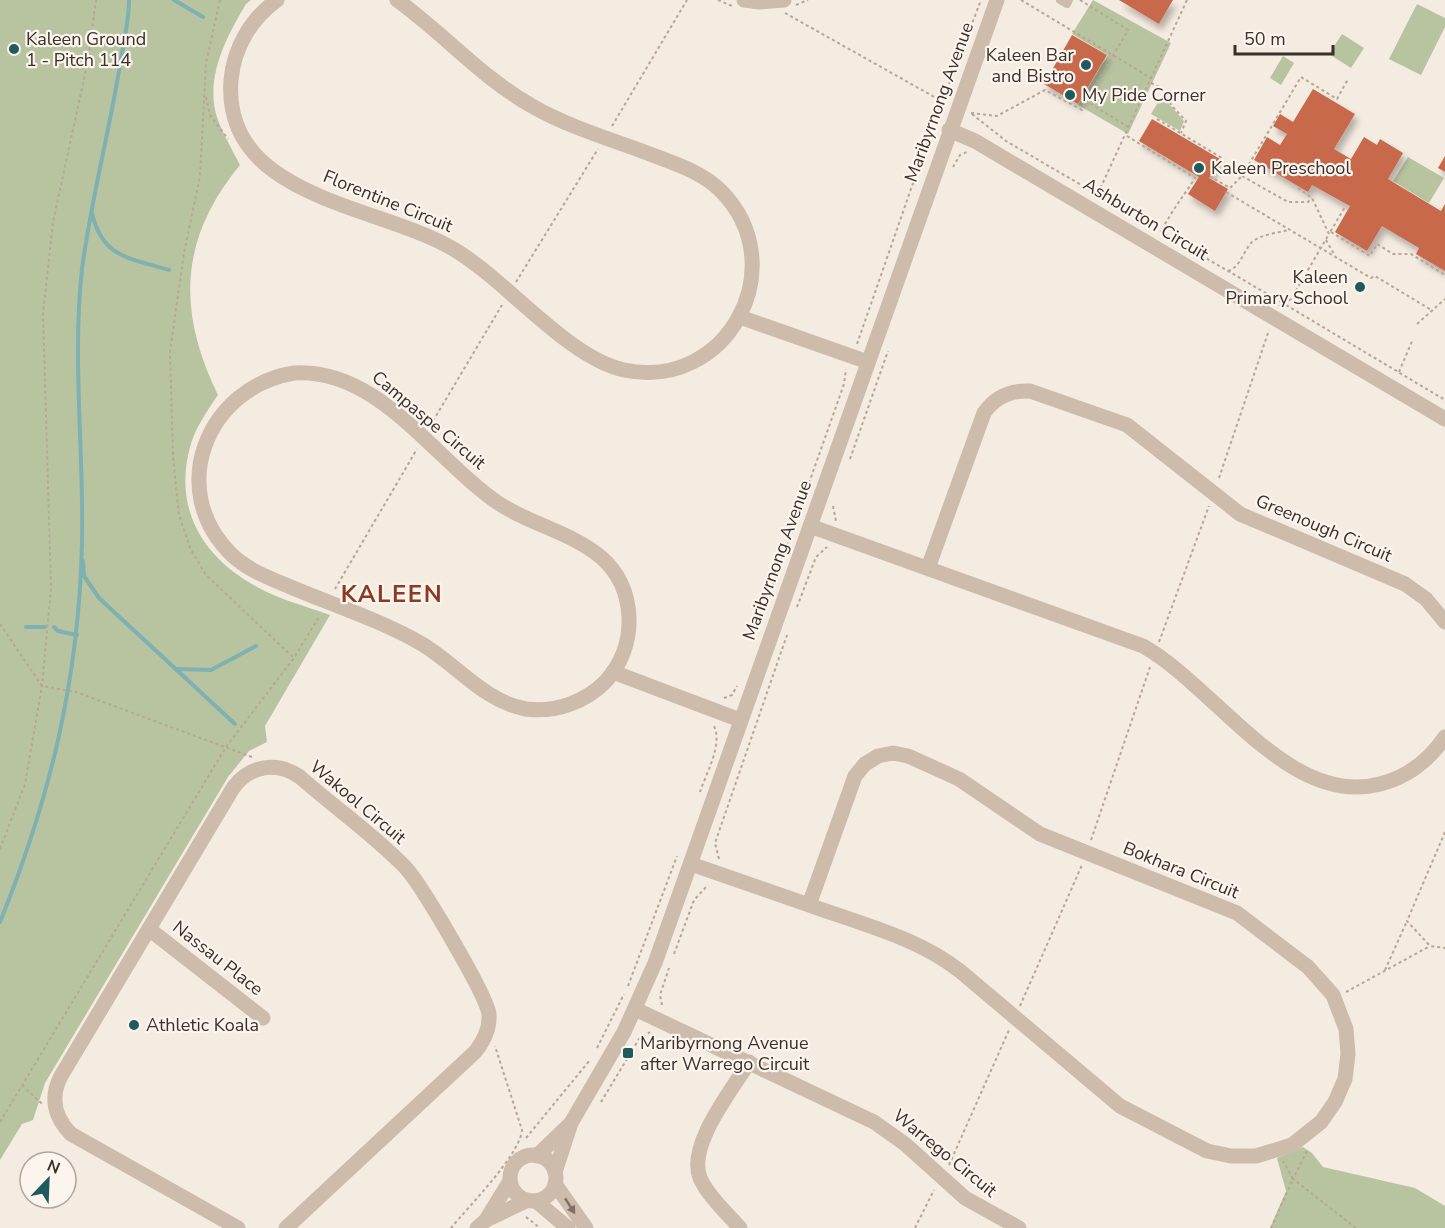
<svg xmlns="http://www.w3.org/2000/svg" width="1445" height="1228" font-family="'Nunito Sans',sans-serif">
  <defs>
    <filter id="shadow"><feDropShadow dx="3.5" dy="6" stdDeviation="3" flood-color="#0004"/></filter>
  </defs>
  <rect width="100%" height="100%" fill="#f4ebe1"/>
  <g fill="#b8c4a0">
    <path d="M0 0H251L246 4C227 36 206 75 216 114 221 131 232 149 240 165 179 239 177 311 218 395 207 411 195 428 190 447 173 510 204 558 257 587 280 600 306 606 330 615L265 726 267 742 249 751 228 777 45 1083 33 1120 22 1124 0 1160Z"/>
    <path d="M1093 0 1171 43 1128 134 1078 105 1108 55 1072 34Z"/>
    <path d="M1417 4 1445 18V27L1421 75 1389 59Z"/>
    <path d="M1342 34 1364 48 1351 68 1329 54Z"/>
    <path d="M1283 56 1294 63 1281 85 1270 78Z"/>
    <path d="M1165 91 1170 105 1184 121 1180 131 1151 114Z"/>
    <path d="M1408 157 1444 178 1429 203 1393 181Z"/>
    <path d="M1303 1147 1312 1153 1323 1167 1415 1188 1445 1206V1228H1270L1286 1191 1277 1158Z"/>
  </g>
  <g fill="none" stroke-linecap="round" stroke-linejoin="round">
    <g stroke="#7fb0b2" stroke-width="4">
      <path d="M174 0 203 17"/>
      <path d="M92 213C102 258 130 258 169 270"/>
      <path d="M83 561 84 576 99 598 235 724"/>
      <path d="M26 627H45"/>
      <path d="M54 627 58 631 77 635"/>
      <path d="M176 669 211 670 256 646"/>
      <path d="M0 922C51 796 79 678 82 542 84 451 72 360 82 269 91 200 109 133 120 65 123 44 129 22 129 0"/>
    </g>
  </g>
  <g fill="#c8694b" filter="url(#shadow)">
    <path d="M1119 0H1173L1159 24Z"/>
    <path d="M1072 35 1107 55 1078 104 1044 84Z"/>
    <path d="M1313 89 1355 114 1334 149 1351 159 1364 137 1377 145 1380 139 1403 153 1388 179 1441 211 1445 204V271L1416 254 1419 248 1382 226 1367 251 1335 232 1350 206 1312 185 1308 192 1254 160 1267 137 1280 145 1287 134 1273 126 1280 114 1293 122Z"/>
    <path d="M1152 119 1220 159 1209 178 1228 189 1215 211 1188 194 1199 177 1139 141Z"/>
    <path d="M1445 156V172L1438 168Z"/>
  </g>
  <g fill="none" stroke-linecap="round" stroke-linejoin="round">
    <g stroke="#b9a596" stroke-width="2" stroke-dasharray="3 3" stroke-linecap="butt">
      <path d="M220 0 206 63 200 176 184 253 170 352 173 457 179 515 191 550 206 575 294 658"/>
      <path d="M718 0 732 6"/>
      <path d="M1021 0 1151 78"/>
      <path d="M1080 0 1128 30 1086 101 1130 128"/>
      <path d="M796 5 808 0"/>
      <path d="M785 13 945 103"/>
      <path d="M1151 83 1168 91 1171 105 1186 121 1181 133"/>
      <path d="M206 97 210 115 228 139"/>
      <path d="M971 113 997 116 1045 90 1082 110 1086 101"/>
      <path d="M972 114 1006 141 1281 302 1279 306"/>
      <path d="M1157 119 1222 158 1211 177 1230 188 1242 176 1301 77 1337 99 1348 79"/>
      <path d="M612 126 687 0"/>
      <path d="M1127 136 1195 178C1183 197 1170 213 1161 232"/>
      <path d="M953 167 960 155 967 152"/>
      <path d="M1242 176 1288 202H1308L1312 198"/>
      <path d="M1298 188 1312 198 1329 234 1345 207"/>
      <path d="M1226 192 1371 278 1375 276 1433 311"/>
      <path d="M1101 194 1100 189 1187 0"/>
      <path d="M1331 232 1370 256 1377 244 1393 254H1411L1445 275"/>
      <path d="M1326 240 1335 256"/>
      <path d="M1228 271C1241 267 1243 251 1252 242 1262 234 1277 233 1289 230"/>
      <path d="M516 282 598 149"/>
      <path d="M1281 302 1445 400"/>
      <path d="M1284 304 1291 299 1329 234"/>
      <path d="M1417 324 1445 299"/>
      <path d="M857 344 934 123 981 0"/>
      <path d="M1399 372 1413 339"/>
      <path d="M430 426 502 305"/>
      <path d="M850 459 888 351"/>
      <path d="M1219 478 1269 330"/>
      <path d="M833 506 836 521"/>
      <path d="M773 585 844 384 846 369"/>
      <path d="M335 589 417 449"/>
      <path d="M797 607 816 557 827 547"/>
      <path d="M0 624 42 686 76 692 252 757"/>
      <path d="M1159 642 1209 506"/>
      <path d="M724 698 732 695 737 686"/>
      <path d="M700 792C706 773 723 745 714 726"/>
      <path d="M1445 832 1407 921 1430 946 1445 948"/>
      <path d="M1091 840 1150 667"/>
      <path d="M0 849 25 784 42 686 51 588 43 313 53 222 88 60 96 0"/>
      <path d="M719 859 715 843 787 635"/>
      <path d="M674 954 694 900 708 885"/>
      <path d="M1385 970 1407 921"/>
      <path d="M628 986 677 856"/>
      <path d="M1346 992 1430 946"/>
      <path d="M662 1005 660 995 669 968"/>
      <path d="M1020 1006 1082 865"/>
      <path d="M597 1048 624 994"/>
      <path d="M22 1085 42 1104"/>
      <path d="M601 1102 639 1039 650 1032"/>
      <path d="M0 1122 226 747 294 658 320 615"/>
      <path d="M526 1138 590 1060"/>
      <path d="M1307 1151 1293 1179 1356 1228"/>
      <path d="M949 1165 1009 1030"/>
      <path d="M526 1217 540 1228"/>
      <path d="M451 1228C468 1207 520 1155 522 1130L495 1046"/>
      <path d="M915 1228 934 1190"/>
      <path d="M1271 1228 1293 1179 1283 1161"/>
    </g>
    <path stroke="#cdbbac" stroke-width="8" d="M1060 0 1067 4 1069 0"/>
    <g stroke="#cdbbac" stroke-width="15">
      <path d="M277 0C251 19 234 47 231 80 222 199 379 204 455 250 507 281 568 358 624 370 727 392 795 266 721 191 703 173 679 165 655 156 614 140 570 128 532 106 482 78 443 33 397 0"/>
      <path d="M744 0 760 2 784 0"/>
      <path d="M949 130 975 141 1445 419"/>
      <path d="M740 317 868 362"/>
      <path d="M294 373C376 368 430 453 491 498 541 536 625 536 629 617 630 640 622 663 606 681 586 702 555 713 526 709 485 702 457 665 422 644 382 621 336 606 293 588 272 579 249 571 232 555 165 490 207 387 294 373Z"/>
      <path d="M810 526 1143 646C1216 687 1289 808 1380 784 1408 777 1429 760 1445 737"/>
      <path d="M928 568 984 413C995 397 1010 390 1030 391L1127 425 1240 514 1405 584 1426 599 1445 622"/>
      <path d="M613 672 740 720"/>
      <path d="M691 864 809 905 855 776 865 764 878 756 893 753 908 756 959 779 1040 834 1237 913 1308 967 1333 995 1346 1029 1348 1054 1345 1079 1335 1102 1321 1122 1292 1145 1256 1156H1231L1207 1151 1120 1106 960 971C916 937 861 924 809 905"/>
      <path d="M149 929 263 1018"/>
      <path d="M635 1009 874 1122 905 1144 965 1198 1019 1228"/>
      <path d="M238 1228 71 1134C54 1117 50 1097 61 1076L233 788C250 765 277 761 300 777 334 807 373 834 405 867 421 884 486 994 489 1014 490 1029 484 1041 475 1052L286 1228"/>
      <path d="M740 1228C727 1213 708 1196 700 1178 687 1145 732 1090 749 1062"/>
    </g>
    <g stroke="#cdbbac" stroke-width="15">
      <circle cx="533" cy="1178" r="23"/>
      <path d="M537 1156 569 1125"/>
      <path d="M555 1172 571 1123 624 1032 655 963 997 0"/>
      <path d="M555 1184 586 1228"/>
      <path d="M536 1201 568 1228"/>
      <path d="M486 1220 528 1200"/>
      <path d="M477 1228 486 1220 510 1181"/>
    </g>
  </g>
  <defs><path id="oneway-solid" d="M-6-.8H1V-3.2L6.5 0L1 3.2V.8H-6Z" transform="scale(1.5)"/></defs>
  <use fill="#7d6f65" href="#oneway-solid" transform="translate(570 1206) rotate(57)"/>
  <g fill="#1f5a5e" stroke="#fbf5ee" stroke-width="2">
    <circle cx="14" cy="49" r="6"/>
    <circle cx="1086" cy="65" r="6"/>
    <circle cx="1070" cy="95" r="6"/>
    <circle cx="1199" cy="168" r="6"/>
    <circle cx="1360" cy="287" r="6"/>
    <circle cx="134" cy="1025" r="6"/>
    <rect x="622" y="1047" width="12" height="12" rx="3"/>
  </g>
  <g text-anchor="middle" stroke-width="4.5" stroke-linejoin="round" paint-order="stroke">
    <g font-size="18" fill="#3b302b" stroke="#fbf5ee" text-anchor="start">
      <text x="26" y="45">Kaleen Ground<tspan x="26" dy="21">1 - Pitch 114</tspan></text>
      <text x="1074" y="61" text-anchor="end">Kaleen Bar<tspan x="1074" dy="21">and Bistro</tspan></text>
      <text x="1082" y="101">My Pide Corner</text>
      <text x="1211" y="174">Kaleen Preschool</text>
      <text x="1348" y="283" text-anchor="end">Kaleen<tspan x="1348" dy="21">Primary School</tspan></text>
      <text x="146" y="1031">Athletic Koala</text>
      <text x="640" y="1049">Maribyrnong Avenue<tspan x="640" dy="21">after Warrego Circuit</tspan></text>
    </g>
    <g font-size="18" fill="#3b302b" stroke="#fbf5ee">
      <text transform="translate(939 102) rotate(-70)" y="6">Maribyrnong Avenue</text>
      <text transform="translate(388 201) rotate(22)" y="6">Florentine Circuit</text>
      <text transform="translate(1146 219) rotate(31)" y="6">Ashburton Circuit</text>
      <text transform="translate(429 420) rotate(40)" y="6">Campaspe Circuit</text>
      <text transform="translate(1324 528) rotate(23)" y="6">Greenough Circuit</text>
      <text transform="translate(777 560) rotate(-70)" y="6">Maribyrnong Avenue</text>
      <text transform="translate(358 802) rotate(40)" y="6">Wakool Circuit</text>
      <text transform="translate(1181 870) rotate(22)" y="6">Bokhara Circuit</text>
      <text transform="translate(218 958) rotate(38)" y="6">Nassau Place</text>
      <text transform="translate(945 1153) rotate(39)" y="6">Warrego Circuit</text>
    </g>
    <g font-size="24" font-weight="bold" letter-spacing="1.5" fill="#8c3b22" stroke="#fbf5ee">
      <text x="392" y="602">KALEEN</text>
    </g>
  </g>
  <g transform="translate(48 1180) rotate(23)"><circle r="28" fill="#fbf5ee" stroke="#aea6a0" stroke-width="1.5"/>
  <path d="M0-4.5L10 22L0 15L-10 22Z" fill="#1f5a5e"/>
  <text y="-9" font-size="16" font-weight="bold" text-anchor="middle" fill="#3b302b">N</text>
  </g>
  <path d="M1235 45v9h98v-9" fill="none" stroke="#3b302b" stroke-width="3"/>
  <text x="1244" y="45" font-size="18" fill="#3b302b" stroke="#fbf5ee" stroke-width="4.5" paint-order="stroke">50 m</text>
</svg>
